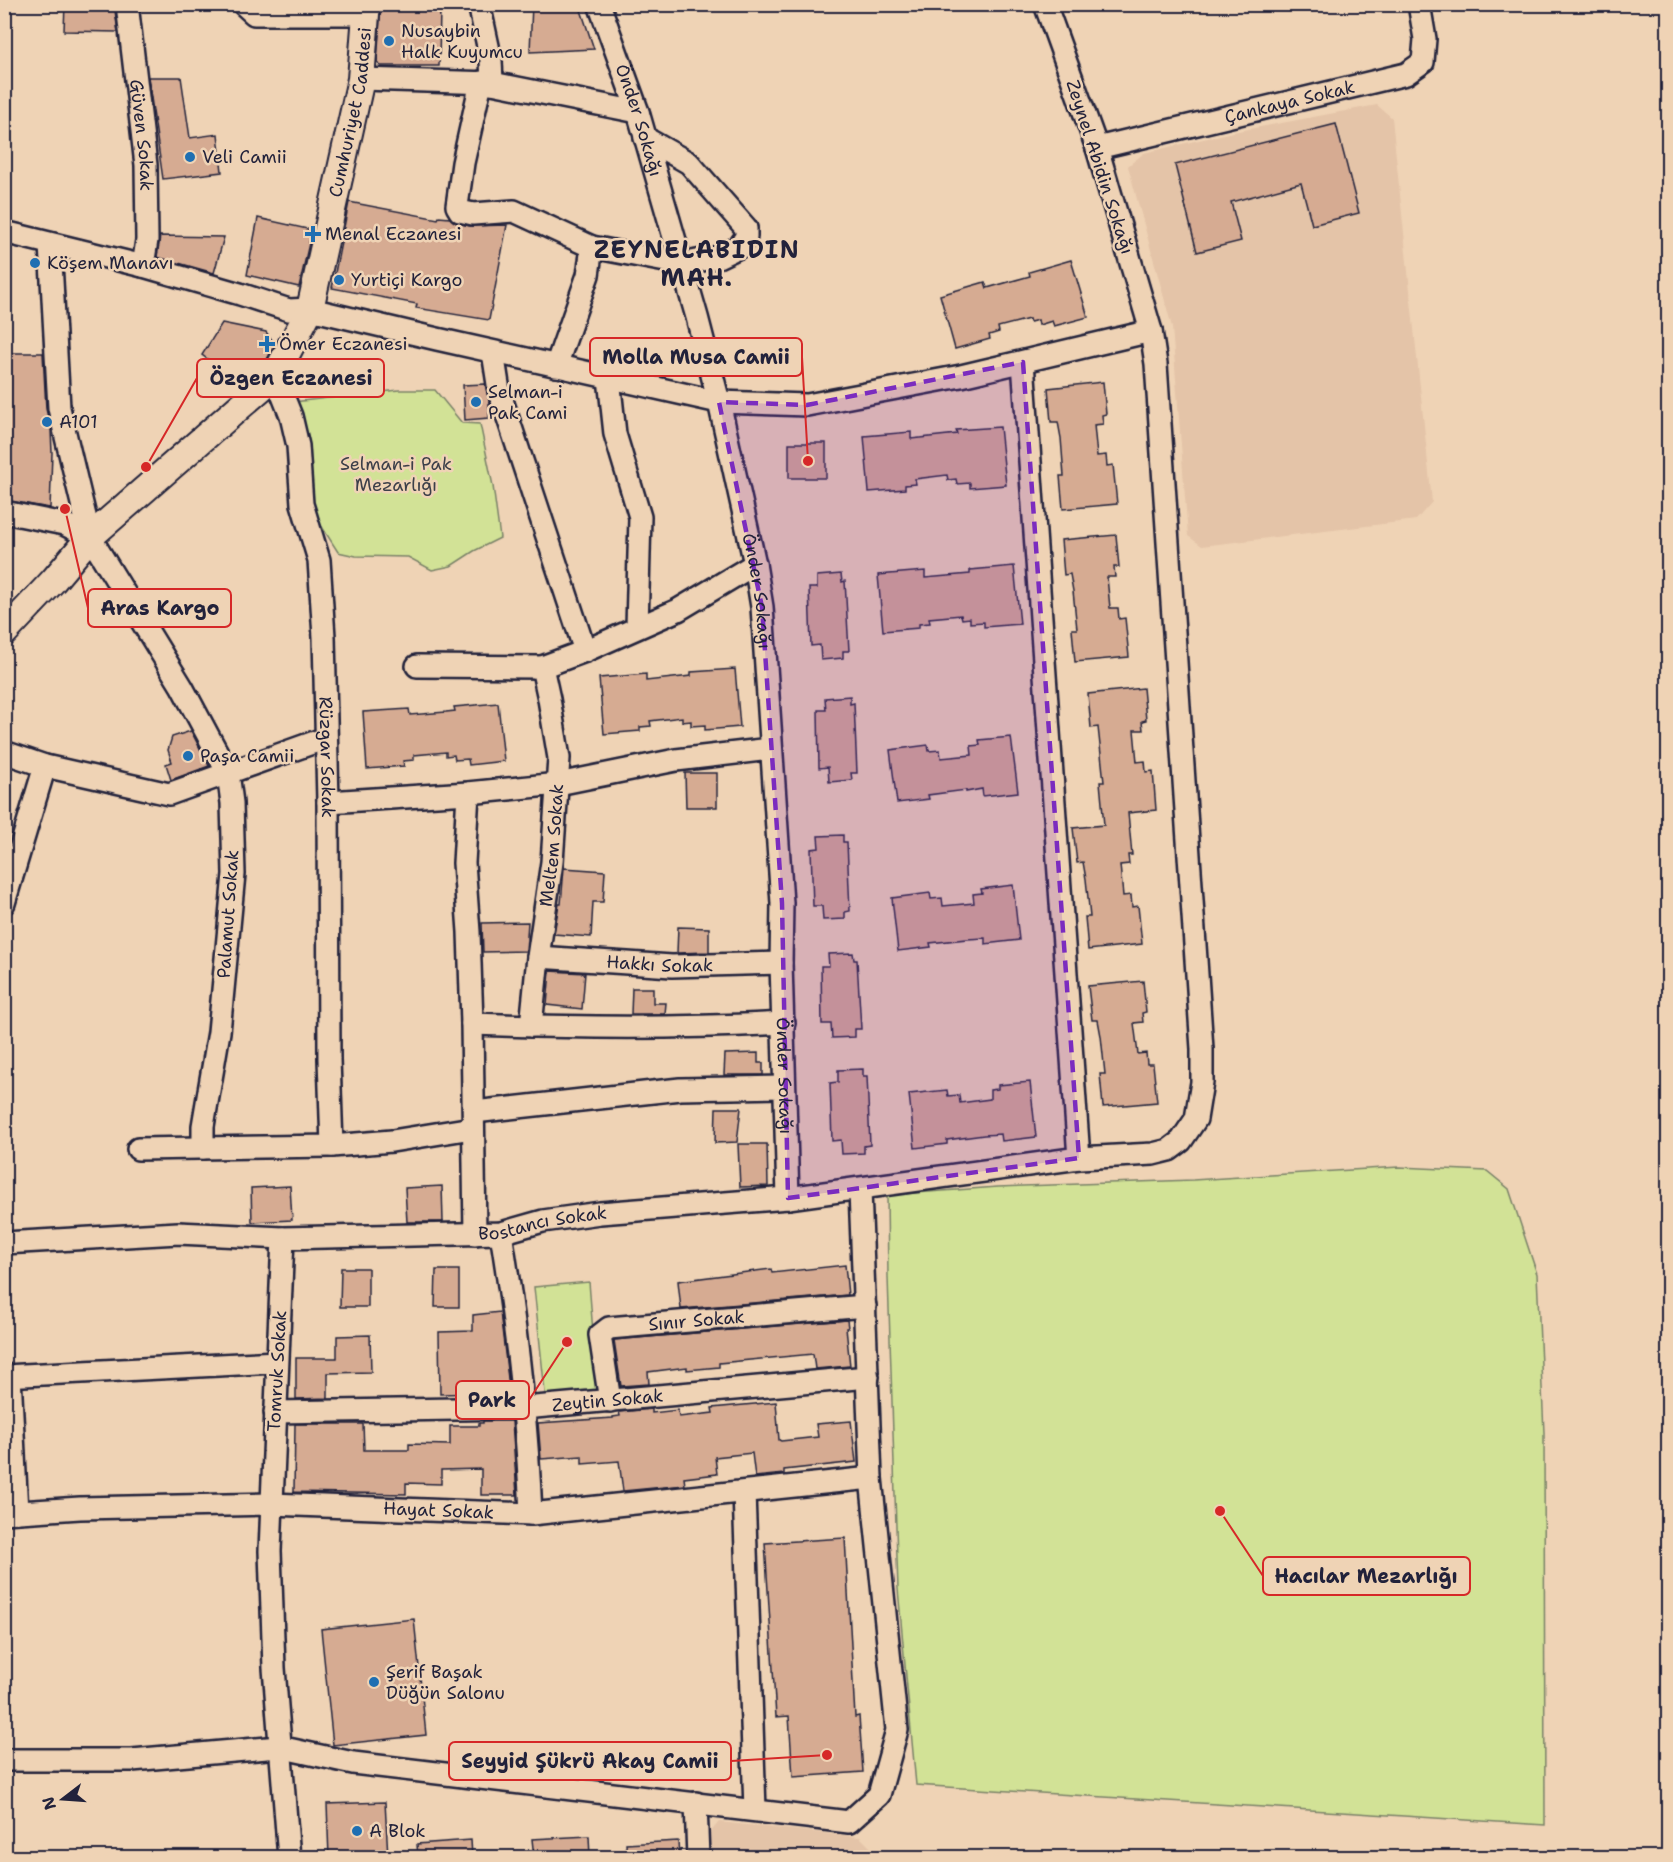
<svg xmlns="http://www.w3.org/2000/svg" width="1673" height="1862" font-family="'Shantell Sans',sans-serif">
  <rect width="100%" height="100%" fill="#efd3b5"/>
  <filter id="ink" filterUnits="userSpaceOnUse"><feTurbulence type="fractalNoise" baseFrequency=".0167" numOctaves="2"/><feDisplacementMap in="SourceGraphic" scale="12" xChannelSelector="R" yChannelSelector="G"/><feConvolveMatrix kernelMatrix="1 2 1 2 8 2 1 2 1" color-interpolation-filters="sRGB"/></filter>
  <g filter="url(#ink)">
    <g fill="#e4c4a8">
      <path d="M1377 105 1392 118 1432 502 1416 520 1202 546 1188 536 1172 327 1128 166 1144 153 1233 132Z"/>
      <path d="M719 1822 860 1837 876 1853V1857H709L708 1835Z"/>
    </g>
    <g fill="#d2e296" stroke="#7a8268" stroke-width="1.5">
      <path d="M399 390H435L462 423 480 424 493 486 500 538 474 551 451 566 432 570 408 557 356 556 338 552 310 508 293 402Z"/>
      <path d="M1399 1167 1487 1171 1509 1189 1537 1274 1544 1433 1545 1825 916 1785 898 1589 888 1277 887 1195 998 1187 1193 1180Z"/>
      <path d="M589 1282 598 1396 546 1402 534 1287Z"/>
    </g>
    <g fill="#d6ab92" stroke="#22223b" stroke-width="1.5">
      <path d="M65 4H114L118 32 64 31Z"/>
      <path d="M381 4H440L439 66H381L377 63Z"/>
      <path d="M532 4H579L594 49 530 52Z"/>
      <path d="M148 77H181L190 138 218 134 222 172 163 179Z"/>
      <path d="M1336 124 1359 213 1312 225 1301 183 1231 202 1241 241 1197 252 1175 165Z"/>
      <path d="M349 202 438 219 439 217 450 218 457 223 470 226 507 225 489 320 416 308 417 304 332 288Z"/>
      <path d="M258 218 312 230 299 287 247 275Z"/>
      <path d="M160 236 224 237 214 273 157 257Z"/>
      <path d="M1071 260 1088 317 1054 326 1052 321 1039 325 1038 320 1030 322 1029 319 998 327 999 332 989 335 990 339 955 349 940 295 985 282 987 288 1030 276 1029 272Z"/>
      <path d="M222 323 266 332 275 344 263 367 242 385 202 355Z"/>
      <path d="M4 353H43L46 409 51 430 52 453 50 508 4 500Z"/>
      <path d="M1103 382 1106 414 1102 415 1103 424 1094 425 1097 456 1106 455 1107 466 1113 465 1117 504 1063 509 1060 476H1064L1061 438 1058 422H1051L1048 388Z"/>
      <path d="M485 384 489 400V418L465 420 463 385Z"/>
      <path d="M1000 427 1006 485 970 488V483L957 484 956 479 948 480 947 475 915 479 916 484 905 485V489L869 492 864 436 911 432V439L957 434 956 430Z"/>
      <rect x="789" y="443" width="37" height="35"/>
      <path d="M1116 535 1119 567H1114L1115 577H1107L1110 608H1118L1119 619 1125 618 1129 657 1075 662 1072 629H1077L1073 591 1070 574 1064 575 1061 540Z"/>
      <path d="M1014 566 1020 624 984 627V622L970 623V618L962 619 961 615 929 618 930 623 919 624V628L883 631 878 575 925 571V578L970 574V570Z"/>
      <path d="M841 574 842 582 845 581 849 651H843V658L821 660 820 645 811 646 809 588H817V576Z"/>
      <path d="M735 669 740 727 705 730V725L691 726V721L682 722V717L650 721 651 726 640 727V731L604 734 599 678 646 674V681L691 676V672Z"/>
      <path d="M1143 688 1146 720 1142 721 1143 730H1134L1137 762 1145 761 1146 772 1153 771 1156 810 1128 813 1132 855H1128L1129 864 1120 865 1123 896 1131 895 1132 907 1138 906 1142 944 1088 950 1085 917H1090L1086 879 1083 862 1077 863 1073 828 1104 825 1100 782H1104L1098 727 1091 728 1088 694Z"/>
      <path d="M850 696V704L854 703 857 773H851L852 780 829 782 828 767 819 768 818 710H826L825 698Z"/>
      <path d="M498 703 504 761 469 765 468 759 455 760 454 755 446 756V752L414 755V760L403 761 404 766 367 769 363 712 409 709 410 715 446 712 455 711 454 707Z"/>
      <path d="M191 731 209 766 171 780 166 764 172 762 168 750 172 737Z"/>
      <path d="M1011 737 1018 792 983 796 982 789 966 792V790L928 795 929 799 897 803 890 750 928 745 929 751 940 750 941 758 972 755 971 746 980 745 979 740Z"/>
      <path d="M685 773H717V807H686Z"/>
      <path d="M843 835V842H847L850 911 845 912V919L823 920 822 906H813L811 849 819 848 818 836Z"/>
      <path d="M564 868 605 871 603 902H593L591 937 554 934 559 904H561Z"/>
      <path d="M1013 885 1019 940 985 944V938L967 939 930 943 931 947 898 951 892 898 930 893 931 899 942 898 943 906 974 903 973 894 982 893 981 889Z"/>
      <path d="M528 922 526 951 483 952 482 923Z"/>
      <path d="M678 927 709 928V952L677 953Z"/>
      <path d="M853 953 854 960H857L861 1029H855V1037L832 1038 831 1024H822L821 966H829L828 954Z"/>
      <path d="M550 971 585 973 582 1009 547 1005Z"/>
      <path d="M1143 981 1146 1012 1142 1013 1143 1022 1134 1023 1138 1054 1146 1053 1147 1064H1153L1157 1102 1103 1107 1100 1074H1105L1101 1036 1098 1020H1092L1088 986Z"/>
      <path d="M632 988H653V1003H666L665 1014H631Z"/>
      <path d="M758 1053V1063H763V1075H724L725 1054Z"/>
      <path d="M863 1069V1076H867L870 1145 864 1146V1153L842 1154 841 1140 832 1141 830 1083 838 1082V1070Z"/>
      <path d="M1030 1082 1036 1137 1002 1141 1001 1134 984 1135 947 1140V1144L915 1148 909 1094 947 1090 948 1096 959 1095 960 1103 990 1099V1090L998 1089V1085Z"/>
      <path d="M716 1108H741L737 1142 715 1143Z"/>
      <path d="M738 1144H767L768 1186 740 1187Z"/>
      <path d="M290 1186 292 1220 252 1222 251 1188Z"/>
      <path d="M442 1186 443 1222H407L405 1188Z"/>
      <path d="M845 1265 848 1295 681 1309 678 1281 771 1269 772 1273Z"/>
      <path d="M341 1268H368V1307H340Z"/>
      <path d="M436 1270H459V1307H435Z"/>
      <path d="M500 1312 510 1395 481 1396V1393L440 1394 439 1332 473 1331V1315Z"/>
      <path d="M847 1320 848 1328H846L850 1366 815 1369 813 1354 719 1363V1367L687 1370V1367L648 1372 649 1384 621 1386 614 1340Z"/>
      <path d="M370 1335 371 1372 328 1373V1398L296 1399V1358H337V1336Z"/>
      <path d="M776 1402 779 1440 781 1441 818 1437 816 1424 851 1421 856 1462 784 1470V1474L755 1477 752 1453 715 1457 717 1474 684 1478 685 1485 623 1491 619 1461 582 1464V1456L541 1459 538 1423 613 1418V1417L620 1416 619 1412 652 1409V1413L678 1410 679 1417 713 1413 712 1408Z"/>
      <path d="M483 1421H512L517 1495H481V1469L441 1470V1484L406 1483V1494L294 1492 295 1424H363L364 1450H409V1444L450 1445V1426H479V1423H483Z"/>
      <path d="M845 1538 855 1717 859 1716 863 1772 793 1777 789 1716 776 1717 765 1543Z"/>
      <path d="M414 1619 426 1735 333 1745 321 1629Z"/>
      <path d="M385 1802 388 1857H329L327 1804Z"/>
      <path d="M589 1836 590 1857H534L532 1839Z"/>
      <path d="M471 1840 472 1857H418L417 1844Z"/>
      <path d="M678 1841 679 1857H627L626 1844Z"/>
    </g>
    <g fill="none" stroke-linecap="round" stroke-linejoin="round">
      <defs>
        <g id="minor">
          <path id="s1" d="M127 4 146 165 147 240 143 266"/>
          <path d="M243 4 254 14H366"/>
          <path d="M479 4 491 60 492 83"/>
          <path id="s2" d="M599 4 638 112 697 317 719 402 755 564 762 607 782 903 781 963 788 1198"/>
          <path d="M361 79 492 83 638 112"/>
          <path d="M481 82 463 163 457 206 460 211 473 214 514 211 592 247 681 264 718 257 739 247 746 237V228L689 163 645 138"/>
          <path id="s3" d="M1097 148 1406 74 1423 62 1425 39 1419 4"/>
          <path d="M4 232 143 266 240 294 289 310 310 309 437 339 719 402 807 405 961 376 1151 331"/>
          <path d="M50 244 59 408 90 537 182 687 228 773 232 803 234 874 219 1032 203 1126V1148"/>
          <path d="M493 352 499 391 585 651"/>
          <path d="M1023 362 1079 1158"/>
          <path d="M556 366 588 275 592 247"/>
          <path id="s4" d="M275 376 291 416 298 446 302 504 319 560 324 637 328 802 329 1059 332 1146"/>
          <path d="M609 378 615 434 640 517 637 627"/>
          <path d="M4 512 64 524 90 537"/>
          <path d="M417 666 542 667 585 651 678 610 755 564"/>
          <path d="M4 752 45 766 169 794 326 738"/>
          <path d="M468 793 464 863 469 932 472 1024 475 1234"/>
          <path d="M328 802 468 793 558 784 676 760 771 749"/>
          <path d="M4 903 45 766"/>
          <path id="s5" d="M538 957 672 966 781 963"/>
          <path d="M472 1024C576 1028 680 1029 784 1023"/>
          <path id="s6" d="M531 1026 538 957 552 862 559 758 549 699 542 667"/>
          <path d="M474 1112 680 1089 784 1087"/>
          <path d="M138 1149 332 1146 392 1141 472 1128"/>
          <path d="M501 1233C516 1326 527 1419 531 1514"/>
          <path d="M283 1238 270 1551 274 1668 289 1858"/>
          <path id="s7" d="M4 1243 178 1233 283 1238 501 1233 543 1221 600 1213 788 1198 1079 1158 1153 1154 1169 1150 1181 1141 1196 1119 1202 1082V1049L1156 364 1151 331 1097 148 1045 4"/>
          <path d="M4 1376 277 1362"/>
          <path d="M10 1376 17 1512"/>
          <path id="s8" d="M610 1401 600 1335 609 1328 865 1306"/>
          <path id="s9" d="M275 1412 524 1408 868 1377"/>
          <path d="M744 1492 755 1810"/>
          <path id="s10" d="M4 1513 80 1508 271 1504 531 1514 871 1478"/>
          <path d="M4 1760H132L279 1747 353 1763 849 1822 879 1795 897 1730 871 1478 860 1190"/>
          <path d="M696 1803 698 1858"/>
        </g>
        <g id="major">
          <path id="s11" d="M4 633 53 581 90 537 275 376 310 309 361 79 366 14V4"/>
        </g>
      </defs>
      <use href="#minor" stroke="#22223b" stroke-width="26"/>
      <use href="#major" stroke="#22223b" stroke-width="30"/>
      <use href="#minor" stroke="#efd3b5" stroke-width="21"/>
      <use href="#major" stroke="#efd3b5" stroke-width="26"/>
    </g>
  </g>
  <path fill="#7b2cbf" fill-opacity="0.2" stroke="#7b2cbf" stroke-width="4.5" stroke-dasharray="12 8" stroke-linejoin="round" d="M1023 362 1079 1158 788 1198 782 903 762 607 719 402 807 405Z"/>
  <g fill="#1f6fb2" stroke="#efd3b5" stroke-width="2">
    <circle cx="389" cy="41" r="6"/>
    <circle cx="190" cy="157" r="6"/>
    <path d="M310 225h6v6h6v6h-6v6h-6v-6h-6v-6h6z"/>
    <circle cx="35" cy="263" r="6"/>
    <circle cx="339" cy="280" r="6"/>
    <path d="M264 335h6v6h6v6h-6v6h-6v-6h-6v-6h6z"/>
    <circle cx="476" cy="402" r="6"/>
    <circle cx="47" cy="422" r="6"/>
    <circle cx="188" cy="756" r="6"/>
    <circle cx="374" cy="1682" r="6"/>
    <circle cx="357" cy="1831" r="6"/>
  </g>
  <g text-anchor="middle" stroke-width="5" stroke-linejoin="round" paint-order="stroke">
    <g font-size="18" fill="#22223b" stroke="#efd3b5" text-anchor="start">
      <text x="401" y="37">Nusaybin<tspan x="401" dy="21">Halk Kuyumcu</tspan></text>
      <text x="202" y="163">Veli Camii</text>
      <text x="325" y="240">Menal Eczanesi</text>
      <text x="47" y="269">Köşem Manavı</text>
      <text x="351" y="286">Yurtiçi Kargo</text>
      <text x="279" y="350">Ömer Eczanesi</text>
      <text x="488" y="398">Selman-i<tspan x="488" dy="21">Pak Cami</tspan></text>
      <text x="59" y="428">A101</text>
      <text x="200" y="762">Paşa Camii</text>
      <text x="386" y="1678">Şerif Başak<tspan x="386" dy="21">Düğün Salonu</tspan></text>
      <text x="369" y="1837">A Blok</text>
    </g>
    <g font-size="18" fill="#22223b" stroke="#efd3b5">
      <text dy="6" stroke="none"><textPath href="#s3" startOffset="198">Çankaya Sokak</textPath></text>
      <text dy="6" stroke="none"><textPath href="#s11" startOffset="651">Cumhuriyet Caddesi</textPath></text>
      <text dy="6" stroke="none"><textPath href="#s2" startOffset="123">Önder Sokağı</textPath></text>
      <text dy="6" stroke="none"><textPath href="#s1" startOffset="132">Güven Sokak</textPath></text>
      <text transform="translate(1100 167) rotate(72)" y="6">Zeynel Abidin Sokağı</text>
      <text dy="6" stroke="none"><textPath href="#s2" startOffset="609">Önder Sokağı</textPath></text>
      <text dy="6" stroke="none"><textPath href="#s4" startOffset="388">Rüzgar Sokak</textPath></text>
      <text dy="6" stroke="none"><textPath href="#s6" startOffset="182">Meltem Sokak</textPath></text>
      <text transform="translate(228 914) rotate(-86)" y="6">Palamut Sokak</text>
      <text dy="6" stroke="none"><textPath href="#s5" startOffset="122">Hakkı Sokak</textPath></text>
      <text dy="6" stroke="none"><textPath href="#s2" startOffset="1095">Önder Sokağı</textPath></text>
      <text dy="6" stroke="none"><textPath href="#s7" startOffset="540">Bostancı Sokak</textPath></text>
      <text dy="6" stroke="none"><textPath href="#s8" startOffset="166">Sınır Sokak</textPath></text>
      <text transform="translate(277 1371) rotate(-87)" y="6">Tomruk Sokak</text>
      <text dy="6" stroke="none"><textPath href="#s9" startOffset="333">Zeytin Sokak</textPath></text>
      <text dy="6" stroke="none"><textPath href="#s10" startOffset="435">Hayat Sokak</textPath></text>
    </g>
    <g font-size="18" fill="#3c3f49" stroke="#efd3b5">
      <text x="396" y="470">Selman-i Pak<tspan x="396" dy="21">Mezarlığı</tspan></text>
    </g>
    <g font-size="24" font-weight="bold" letter-spacing="1.5" fill="#22223b" stroke="#efd3b5">
      <text x="697" y="258">ZEYNELABIDIN<tspan x="697" dy="28">MAH.</tspan></text>
    </g>
  </g>
  <path fill="none" stroke="#d62828" stroke-width="2" d="M808 461L802 357M146 467L197 378M65 509L88 608M567 1342L529 1400M1220 1511L1263 1576M827 1755L731 1761"/>
  <g fill="#d62828" stroke="#efd3b5" stroke-width="2">
    <circle cx="808" cy="461" r="6"/>
    <circle cx="146" cy="467" r="6"/>
    <circle cx="65" cy="509" r="6"/>
    <circle cx="567" cy="1342" r="6"/>
    <circle cx="1220" cy="1511" r="6"/>
    <circle cx="827" cy="1755" r="6"/>
  </g>
  <g fill="#efd3b5" stroke="#d62828" stroke-width="2">
    <rect x="590" y="338" width="212" height="38" rx="6"/>
    <rect x="197" y="359" width="187" height="38" rx="6"/>
    <rect x="88" y="589" width="143" height="38" rx="6"/>
    <rect x="456" y="1381" width="73" height="38" rx="6"/>
    <rect x="1263" y="1557" width="207" height="38" rx="6"/>
    <rect x="449" y="1742" width="282" height="38" rx="6"/>
  </g>
  <g font-size="20" text-anchor="middle" font-weight="bold" fill="#22223b">
    <text x="696" y="364">Molla Musa Camii</text>
    <text x="291" y="385">Özgen Eczanesi</text>
    <text x="160" y="615">Aras Kargo</text>
    <text x="492" y="1407">Park</text>
    <text x="1366" y="1583">Hacılar Mezarlığı</text>
    <text x="590" y="1768">Seyyid Şükrü Akay Camii</text>
  </g>
  <rect width="1673" height="1862" fill="none" stroke="#efd3b5" stroke-width="24"/>
  <rect x="12" y="12" width="1649" height="1838" fill="none" stroke="#22223b" stroke-width="2" filter="url(#ink)"/>
  <g transform="translate(63 1799) rotate(253)" stroke="#efd3b5" stroke-width="4.5" paint-order="stroke">
  <path d="M0-4.5L10 22L0 15L-10 22Z" fill="#22223b"/>
  <text y="-9" font-size="16" font-weight="bold" text-anchor="middle" fill="#22223b">N</text>
  </g>
</svg>
